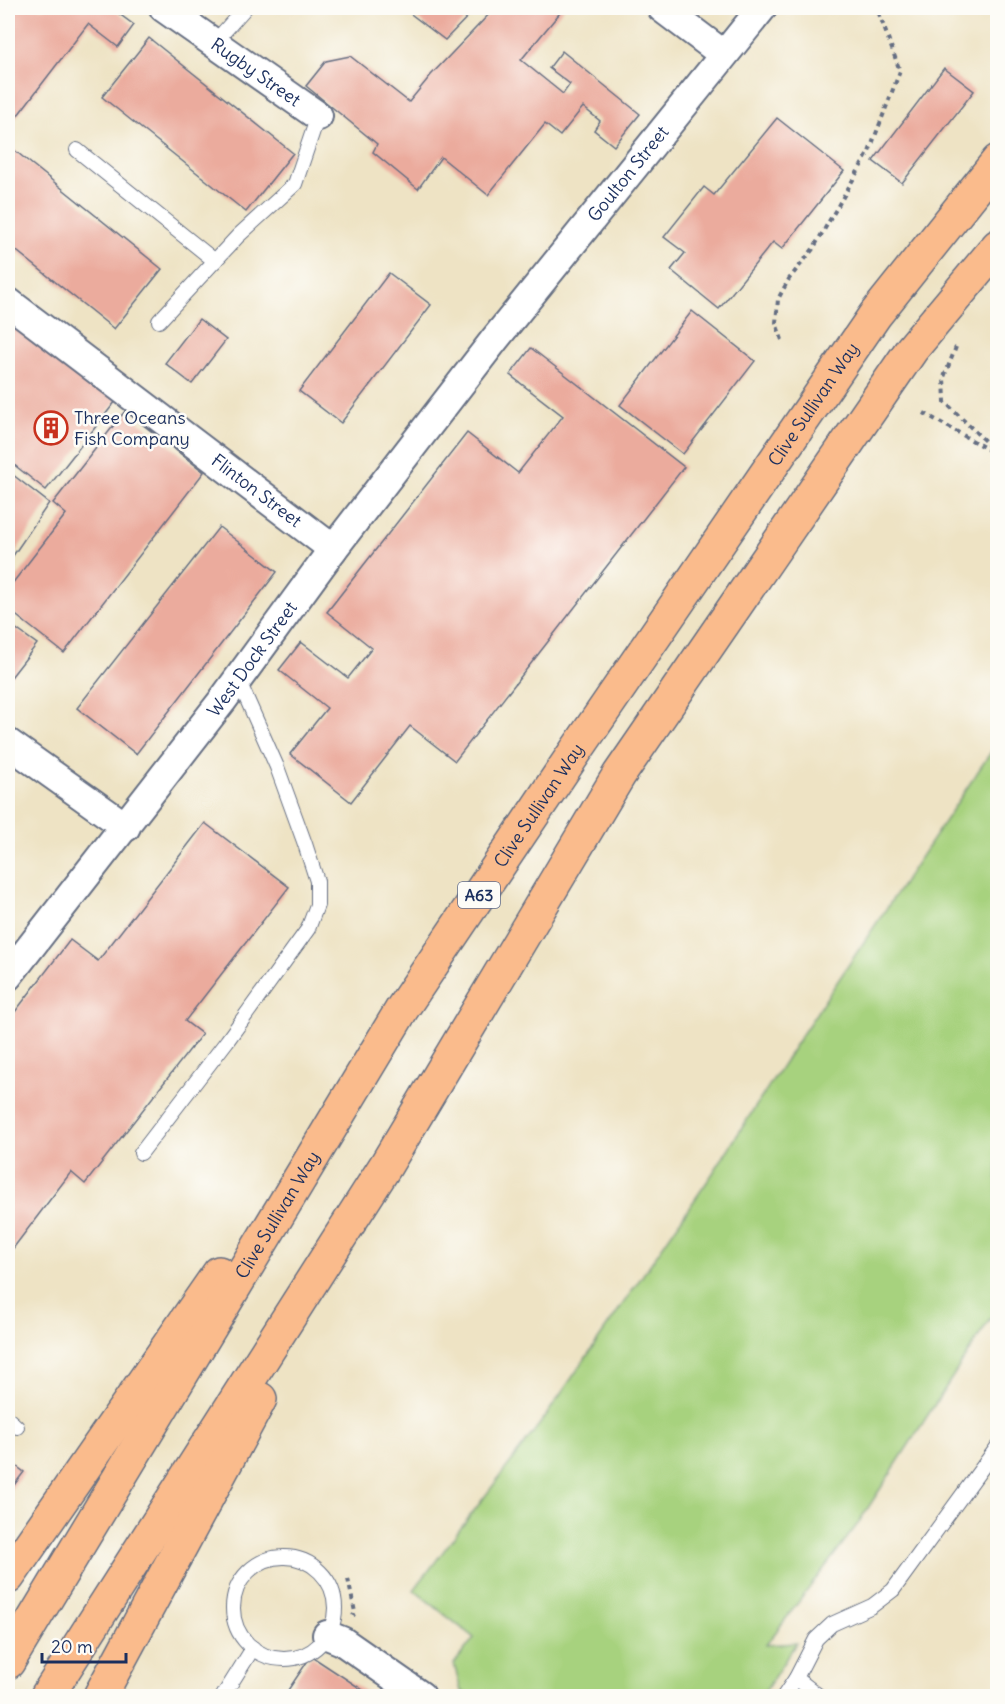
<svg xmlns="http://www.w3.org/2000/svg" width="1005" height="1704" font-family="Delius,sans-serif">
  <rect width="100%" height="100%" fill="#fdfcf7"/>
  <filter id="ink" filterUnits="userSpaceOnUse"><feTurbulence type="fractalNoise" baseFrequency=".0167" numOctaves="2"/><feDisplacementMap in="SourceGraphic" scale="12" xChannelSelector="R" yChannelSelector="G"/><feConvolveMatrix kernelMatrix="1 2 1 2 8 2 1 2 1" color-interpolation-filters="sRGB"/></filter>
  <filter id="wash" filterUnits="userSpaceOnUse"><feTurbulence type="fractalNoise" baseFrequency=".008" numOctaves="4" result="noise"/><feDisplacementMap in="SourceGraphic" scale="24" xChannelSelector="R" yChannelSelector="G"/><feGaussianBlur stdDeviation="1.35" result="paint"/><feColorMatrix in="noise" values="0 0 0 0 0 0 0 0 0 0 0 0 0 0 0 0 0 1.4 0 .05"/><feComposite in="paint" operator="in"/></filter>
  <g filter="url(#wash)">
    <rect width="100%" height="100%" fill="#eee3c4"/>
    <path fill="#a7d27e" stroke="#61806e" stroke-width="1.5" d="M997 743V1308L857 1525 766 1645 796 1643 762 1696H470L461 1691 454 1664 474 1638 414 1590 545 1417 711 1176 799 1039Z"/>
    <g id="blocks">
      <g fill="#ebab9d">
        <path d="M8 8H111L134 25 118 47 88 24 8 128Z"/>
        <path d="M403 8H476L445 40Z"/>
        <path d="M495 8H564L521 60 563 94 570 84 549 68 562 51 640 114 614 146 594 130 600 121 583 107 560 136 545 124 488 195 441 157 418 189 373 152 377 144 306 86 326 61 350 56 409 102 431 75Z"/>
        <path d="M149 38 293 153 246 212 102 97Z"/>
        <path d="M944 68 974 91 902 183 873 161Z"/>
        <path d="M777 118 844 171 782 249 773 242 719 309 671 270 685 253 664 237 704 187 714 195Z"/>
        <path d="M8 145 162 269 114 329 8 244Z"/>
        <path d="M389 273 431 305 341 423 299 391Z"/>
        <path d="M8 309 119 397 46 490 8 460Z"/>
        <path d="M692 311 755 361 683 454 620 405Z"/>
        <path d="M199 319 226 340 192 384 165 363Z"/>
        <path d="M531 348 684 467 455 761 410 726 351 802 290 754 327 708 279 670 301 642 348 678 372 648 327 612 467 433 518 473 563 416 510 375Z"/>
        <path d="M125 411 204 472 64 653 8 609V589L66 514 53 503Z"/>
        <path d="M8 471 49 503 8 563Z"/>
        <path d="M219 527 277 572 136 754 77 708Z"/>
        <path d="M8 623 37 644 8 681Z"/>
        <path d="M205 823 289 887 185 1021 202 1034 85 1184 71 1172 8 1255V1021L70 940 98 961Z"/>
        <path d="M8 1460 24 1472 8 1493Z"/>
        <path d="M311 1656 372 1696H284Z"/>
      </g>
    </g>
  </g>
  <g filter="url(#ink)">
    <use href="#blocks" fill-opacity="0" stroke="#656e82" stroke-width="1.5"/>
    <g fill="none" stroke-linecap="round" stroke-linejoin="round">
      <defs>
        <g id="lane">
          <path d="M214 43 245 8"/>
          <path d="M77 150 215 261"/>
          <path d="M159 321 238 236 295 184 318 116"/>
          <path d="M141 1153 227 1041 308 929 317 905V881L305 844 277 767 238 679"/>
          <path d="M8 1419 17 1427"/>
          <circle cx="284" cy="1608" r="51"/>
          <path d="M796 1678 819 1696"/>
          <path d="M223 1696 253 1648"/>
          <path d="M784 1696 796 1678 816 1639 832 1624 872 1606 893 1590 998 1446"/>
        </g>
        <g id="street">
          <path id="s1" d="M164 8 318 116"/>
          <path d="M662 8 723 54"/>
          <path id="s2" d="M8 302 333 549"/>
          <path d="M8 743 126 827"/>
          <path id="s3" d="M8 976 222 701 333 549 495 339 762 8"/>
          <path d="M327 1635 342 1641 421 1696"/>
        </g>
        <g id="highway">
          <path d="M8 1577 219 1273"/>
          <path id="s4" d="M8 1662 402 1009 571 758 875 315 998 161"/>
          <path d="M47 1696 386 1165 619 775 912 349 998 246"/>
          <path d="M100 1696 260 1399"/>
        </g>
      </defs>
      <use href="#lane" stroke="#656e82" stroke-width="16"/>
      <use href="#street" stroke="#656e82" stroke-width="32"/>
      <use href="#highway" stroke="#656e82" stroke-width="36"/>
      <g stroke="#656e82" stroke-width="4" stroke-dasharray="4.5 4.5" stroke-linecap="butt">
        <path d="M782 340 776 323 778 299 789 279 813 249 869 152 900 71 877 8"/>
        <path d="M956 347 944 377 945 402 998 454"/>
        <path d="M924 413 994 453"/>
        <path d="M348 1579 355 1612 353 1616"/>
      </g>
      <use href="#lane" stroke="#fff" stroke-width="14"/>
      <use href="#street" stroke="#fff" stroke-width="28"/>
      <use href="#highway" stroke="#fabb8c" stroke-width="33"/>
    </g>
  </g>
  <defs>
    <symbol id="building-ring" viewBox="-11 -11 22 22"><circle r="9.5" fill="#fdfcf7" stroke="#c8321e" stroke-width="1.5"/><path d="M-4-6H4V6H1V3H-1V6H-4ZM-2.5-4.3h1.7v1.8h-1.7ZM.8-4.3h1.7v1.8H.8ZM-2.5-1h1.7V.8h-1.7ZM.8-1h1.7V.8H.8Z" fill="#c8321e"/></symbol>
  </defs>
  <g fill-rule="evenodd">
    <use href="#building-ring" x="32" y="409" width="38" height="38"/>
  </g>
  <g text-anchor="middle" stroke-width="5" stroke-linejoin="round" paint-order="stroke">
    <rect fill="#fdfcf7" stroke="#5f6c8c" stroke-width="1.5" x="458" y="882" width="42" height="26" rx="4.5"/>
    <g font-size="16" font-weight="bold" fill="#1b2f5e">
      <text x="479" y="901">A63</text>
    </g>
    <g font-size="18" fill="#1b2f5e" stroke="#fdfcf7">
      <text dy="6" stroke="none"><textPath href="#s1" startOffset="112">Rugby Street</textPath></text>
      <text dy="6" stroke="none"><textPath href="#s3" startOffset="1014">Goulton Street</textPath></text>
      <text dy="6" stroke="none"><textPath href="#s4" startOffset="1494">Clive Sullivan Way</textPath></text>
      <text dy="6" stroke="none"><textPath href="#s2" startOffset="312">Flinton Street</textPath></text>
      <text dy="6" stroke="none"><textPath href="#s3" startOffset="400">West Dock Street</textPath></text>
      <text dy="6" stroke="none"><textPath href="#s4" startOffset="1008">Clive Sullivan Way</textPath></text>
      <text dy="6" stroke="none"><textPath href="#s4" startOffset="522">Clive Sullivan Way</textPath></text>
    </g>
    <g font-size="18" fill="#1b2f5e" stroke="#fdfcf7" text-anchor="start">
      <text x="74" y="424">Three Oceans<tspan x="74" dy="21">Fish Company</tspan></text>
    </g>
  </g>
  <rect width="1005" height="1704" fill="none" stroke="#fdfcf7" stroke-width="30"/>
  <path d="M42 1653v9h84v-9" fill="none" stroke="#1b2f5e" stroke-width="3"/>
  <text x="51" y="1653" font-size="18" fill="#1b2f5e" stroke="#fdfcf7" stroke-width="4.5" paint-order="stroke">20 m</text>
</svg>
